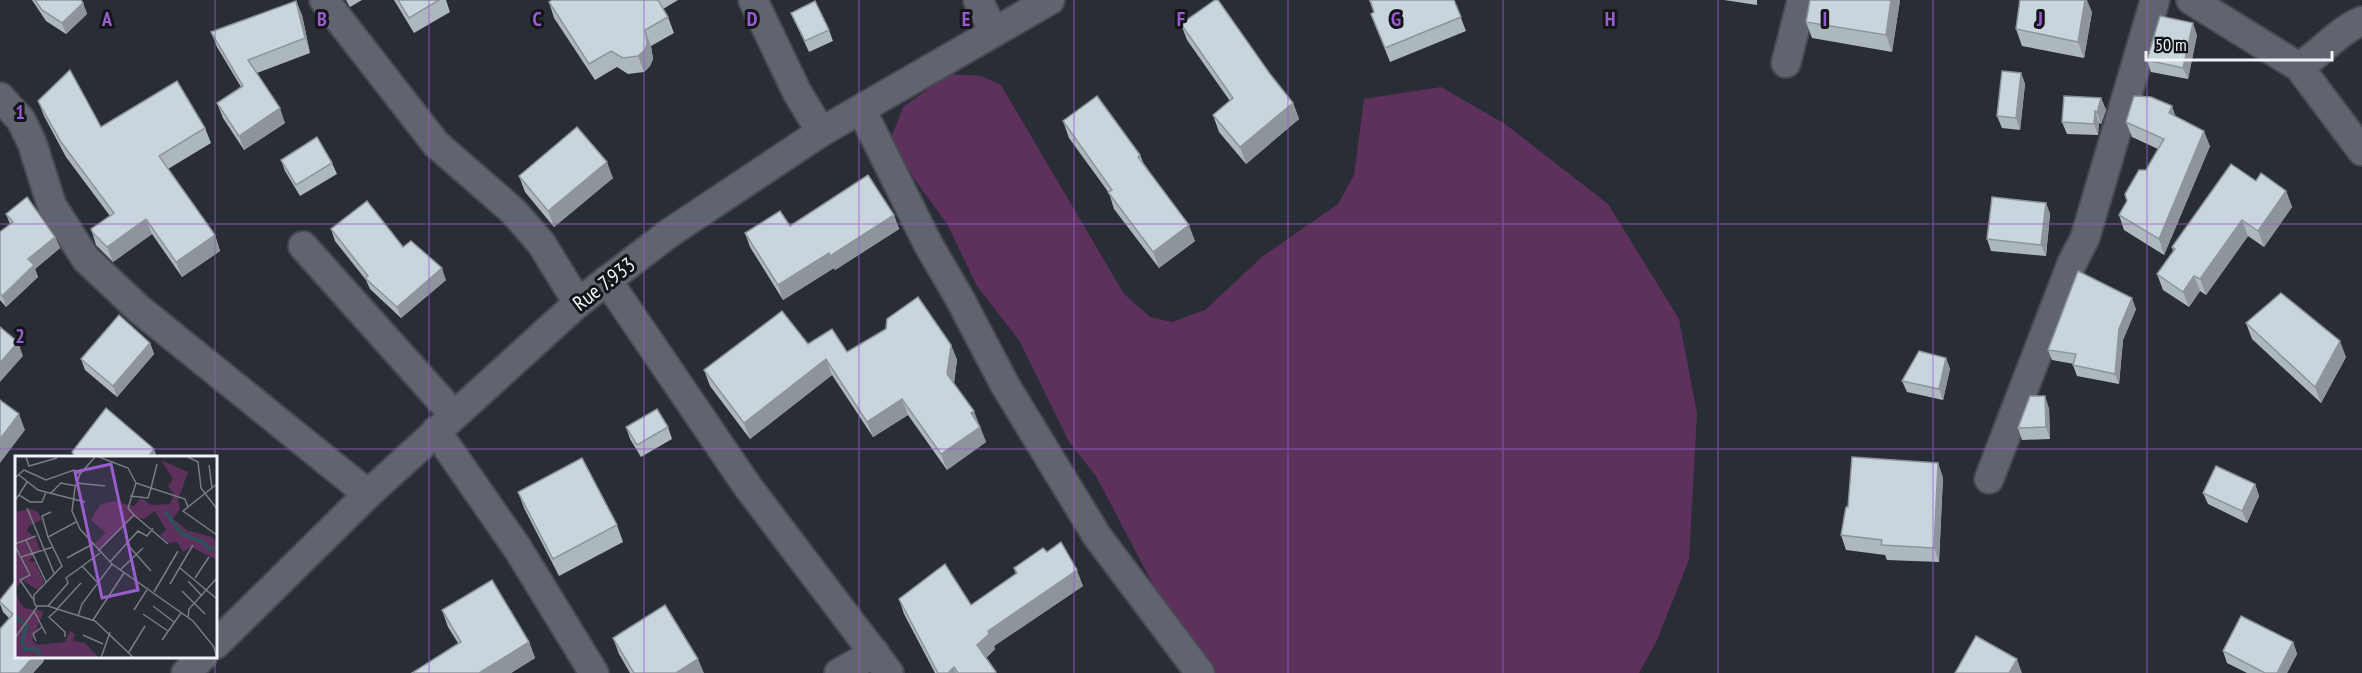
<svg xmlns="http://www.w3.org/2000/svg" width="2362" height="673" font-family="'PT Sans Narrow',sans-serif">
  <rect width="100%" height="100%" fill="#292d36"/>
  <path fill="#5d315b" d="M949 74 981 76 1001 85 1124 294 1150 317 1172 322 1205 310 1263 256 1338 204 1354 175 1364 99 1441 87 1505 124 1608 204 1679 319 1697 413 1689 560 1657 640 1639 673H1208L1168 613 1096 476 1069 442 1019 340 977 286 947 224 913 177 891 138 903 107Z"/>
  <g fill="none" stroke-linecap="round" stroke-linejoin="round">
    <defs>
      <g id="minor">
        <path d="M324 0 436 144 513 211 541 243 578 303"/>
        <path d="M753 0 797 92 821 132"/>
        <path d="M978 0 994 32"/>
        <path d="M2191 0 2299 67 2362 151"/>
        <path d="M1786 63 1802 0"/>
        <path d="M2299 67C2321 53 2338 31 2362 21"/>
        <path d="M0 97 21 120 32 143 52 206 86 259 139 309 368 494"/>
        <path d="M861 109 928 244 960 299 1005 385 1097 536 1200 673"/>
        <path d="M303 246 454 415"/>
        <path d="M607 280 748 487 889 673"/>
        <path d="M436 431 518 549 594 673"/>
        <path d="M1989 479 2072 263 2085 238 2155 0"/>
        <path d="M216 644 368 494 578 303 668 234 821 132 1050 0"/>
        <path d="M186 673 203 656"/>
        <path d="M839 673 875 653"/>
      </g>
    </defs>
    <use href="#minor" stroke="#474a52" stroke-width="32"/>
    <use href="#minor" stroke="#5f646e" stroke-width="28"/>
  </g>
  <g fill="#adb7be">
    <path d="M32 0H81L83 3 87 14 66 34 46 21Z"/>
    <path d="M346 0H362L350 7Z"/>
    <path d="M394 0H446L450 12 414 33Z"/>
    <path d="M552 0H678L663 9 668 17 674 33 651 46 653 59 650 66 644 72 628 74 617 67 595 80 554 18 549 2Z"/>
    <path d="M1369 0H1454L1466 31 1390 62 1371 14 1374 12Z"/>
    <path d="M1724 0H1757V5Z"/>
    <path d="M1900 0 1892 52 1812 38 1806 22Z"/>
    <path d="M296 1 302 15 310 53 257 73 285 123 244 150 223 118 217 103 241 87 217 47 211 32Z"/>
    <path d="M2092 12 2084 58 2022 46 2016 29Z"/>
    <path d="M791 13 829 30 833 41 809 52 796 24Z"/>
    <path d="M1181 24 1293 103 1299 119 1246 164 1219 132 1213 115 1230 101 1187 40Z"/>
    <path d="M2197 35 2188 79 2151 72 2147 60Z"/>
    <path d="M2021 73 2025 84 2020 130 2002 128 1997 116Z"/>
    <path d="M2101 98 2106 110 2101 124 2099 123 2098 135 2067 134 2062 122Z"/>
    <path d="M38 101 101 127 205 128 211 143 168 169 215 235 220 251 182 277 152 234 113 262 96 245 91 229 110 216 66 157 44 116Z"/>
    <path d="M2172 106 2175 116 2210 146 2164 255 2124 230 2119 215 2158 149 2132 137 2126 122Z"/>
    <path d="M1063 121 1140 155 1143 162 1195 241 1159 268 1114 209 1109 193 1069 138Z"/>
    <path d="M281 160 332 163 337 174 300 196 285 171Z"/>
    <path d="M519 176 613 178 554 227 525 192Z"/>
    <path d="M2256 181 2286 191 2292 207 2264 247 2248 236 2206 295 2200 291 2189 307 2163 290 2157 274 2173 251 2172 247Z"/>
    <path d="M2046 203 2050 214 2046 256 1991 251 1987 239Z"/>
    <path d="M6 214 55 237 60 248 35 269 38 277 6 307 0 300V232L10 224Z"/>
    <path d="M894 215 899 229 835 270 834 268 783 300 750 247 745 233 790 226Z"/>
    <path d="M331 229 403 247 446 280 401 318 370 289 366 280 335 241Z"/>
    <path d="M2136 309 2123 340 2119 384 2077 376 2073 365 2074 364 2052 360 2048 350Z"/>
    <path d="M2246 323 2346 357 2321 403 2252 339Z"/>
    <path d="M150 343 154 354 117 397 85 370 81 359Z"/>
    <path d="M808 344 847 352 951 345 957 360 954 383 978 424 986 442 947 470 908 415 873 437 832 375 750 439 710 386 704 370Z"/>
    <path d="M1946 358 1950 369 1943 400 1907 392 1902 381Z"/>
    <path d="M2049 408 2050 439 2022 440 2018 428Z"/>
    <path d="M626 427H668L672 439 641 457 630 439Z"/>
    <path d="M1943 477 1939 562 1887 560 1885 555 1846 550 1841 535Z"/>
    <path d="M2255 484 2259 496 2247 523 2208 504 2203 493Z"/>
    <path d="M518 492 617 525 623 542 559 576 524 508Z"/>
    <path d="M1047 552 1083 586 994 646 995 649 986 658 996 673H935L904 614 899 599 971 605 1016 574 1014 568Z"/>
    <path d="M16 580V657L44 661 33 673H0L9 618 3 612 0 604V600Z"/>
    <path d="M442 610 529 642 535 658 511 673H412L458 643 448 627Z"/>
    <path d="M613 638 704 673H630L619 654Z"/>
    <path d="M2293 642 2297 654 2287 673H2247L2227 663 2223 651Z"/>
  </g>
  <g fill="#8d959b">
    <path d="M1891 0H1900L1892 52 1886 35Z"/>
    <path d="M2085 0H2087L2092 12 2084 58 2078 42Z"/>
    <path d="M296 1 302 15 310 53 305 38Z"/>
    <path d="M83 3 87 14 66 34 62 23Z"/>
    <path d="M2193 23 2197 35 2188 79 2183 68Z"/>
    <path d="M645 30 651 46 653 59 650 66 644 72 638 56Z"/>
    <path d="M2021 73 2025 84 2020 130 2016 118Z"/>
    <path d="M2101 98 2106 110 2101 124 2097 113Z"/>
    <path d="M1293 103 1299 119 1246 164 1240 147Z"/>
    <path d="M2172 106 2177 121 2169 113Z"/>
    <path d="M280 108 285 123 244 150 239 136Z"/>
    <path d="M2095 111 2099 123 2098 135 2094 124Z"/>
    <path d="M2204 131 2210 146 2164 255 2159 239Z"/>
    <path d="M607 162 613 178 554 227 548 211Z"/>
    <path d="M2286 191 2292 207 2264 247 2258 231Z"/>
    <path d="M2046 203 2050 214 2046 256 2041 245Z"/>
    <path d="M894 215 899 229 835 270 830 256Z"/>
    <path d="M146 219 152 234 113 262 107 247Z"/>
    <path d="M2242 220 2248 236 2206 295 2200 279Z"/>
    <path d="M1189 225 1195 241 1159 268 1153 252Z"/>
    <path d="M215 235 220 251 182 277 176 262Z"/>
    <path d="M55 237 60 248 35 269 38 277 6 307 2 296 28 259Z"/>
    <path d="M829 253 834 268 783 300 778 285Z"/>
    <path d="M442 268 446 280 401 318 397 307Z"/>
    <path d="M2194 276 2200 291 2189 307 2183 292Z"/>
    <path d="M2132 298 2136 309 2123 340 2119 384 2115 374 2119 329Z"/>
    <path d="M2340 341 2346 357 2321 403 2315 387Z"/>
    <path d="M18 342 23 356 0 382V363Z"/>
    <path d="M150 343 154 354 117 397 113 386Z"/>
    <path d="M951 345 957 360 953 390 947 374Z"/>
    <path d="M1946 358 1950 369 1943 400 1939 389Z"/>
    <path d="M826 359 832 375 750 439 744 423Z"/>
    <path d="M2045 396 2049 408 2050 439 2046 427Z"/>
    <path d="M902 399 908 415 873 437 867 422Z"/>
    <path d="M974 411 986 442 947 470 941 454 971 413Z"/>
    <path d="M19 414 25 430 0 463V439Z"/>
    <path d="M154 449 157 457H148Z"/>
    <path d="M1938 463 1943 477 1939 562 1934 548Z"/>
    <path d="M2255 484 2259 496 2247 523 2242 511Z"/>
    <path d="M1077 570 1083 586 994 646 995 649 983 661 977 645 988 631Z"/>
    <path d="M529 642 535 658 511 673H479Z"/>
    <path d="M2293 642 2297 654 2287 673H2277Z"/>
    <path d="M33 657H42L44 661 33 673H19Z"/>
    <path d="M698 659 704 673H676Z"/>
    <path d="M2017 659 2022 673H2009Z"/>
    <path d="M954 667 956 673H948Z"/>
  </g>
  <g fill="#c9d5dd" stroke="#8d959b" stroke-width="1.5">
    <path d="M35 0H81L83 3 62 23 42 10Z"/>
    <path d="M398 0H439L409 18Z"/>
    <path d="M552 0H658L668 17 645 30 647 43 645 50 638 56 623 58 611 51 589 64 549 2Z"/>
    <path d="M1215 0H1218L1270 74 1293 103 1240 147 1213 115 1233 98 1181 24Z"/>
    <path d="M1370 0H1454L1461 17 1385 48 1371 14 1374 12Z"/>
    <path d="M1810 0H1891L1886 35 1806 22Z"/>
    <path d="M2020 0H2085L2078 42 2016 29Z"/>
    <path d="M296 1 305 38 248 60 280 108 239 136 217 103 243 86 211 32Z"/>
    <path d="M815 1 829 30 805 41 791 13Z"/>
    <path d="M2160 16 2193 23 2183 68 2147 60Z"/>
    <path d="M70 70 101 127 177 81 205 128 159 156 215 235 176 262 146 219 107 247 93 233 91 229 114 213 61 142 38 101Z"/>
    <path d="M2002 71 2021 73 2016 118 1997 116Z"/>
    <path d="M1097 96 1140 155 1138 157 1189 225 1153 252 1108 192 1112 190 1063 121Z"/>
    <path d="M2064 96 2101 98 2097 113 2095 111 2094 124 2062 122Z"/>
    <path d="M2134 96 2151 97 2172 106 2169 113 2204 131 2159 239 2119 215 2127 201 2125 194 2139 170H2146L2164 139 2126 122Z"/>
    <path d="M577 127 607 162 548 211 519 176Z"/>
    <path d="M317 137 332 163 296 185 281 160Z"/>
    <path d="M2231 164 2256 181 2261 173 2286 191 2258 231 2242 220 2200 279 2194 276 2183 292 2157 274 2175 249 2172 247Z"/>
    <path d="M868 175 894 215 830 256 829 253 778 285 745 233 780 211 790 226Z"/>
    <path d="M27 197 55 237 28 259 34 265 2 296 0 293V232L13 222 6 214Z"/>
    <path d="M1992 197 2046 203 2041 245 1987 239Z"/>
    <path d="M367 201 403 247 411 241 442 268 397 307 365 278 368 276 331 229Z"/>
    <path d="M2078 271 2132 298 2119 329 2115 374 2073 365 2076 354 2048 350Z"/>
    <path d="M2281 293 2340 341 2315 387 2246 323Z"/>
    <path d="M918 297 951 345 947 374 974 411 971 413 980 427 941 454 902 399 867 422 826 359 744 423 704 370 782 311 808 344 832 329 847 352 886 329 887 319Z"/>
    <path d="M119 315 150 343 113 386 81 359Z"/>
    <path d="M0 327 18 342 0 363Z"/>
    <path d="M1919 351 1946 358 1939 389 1902 381Z"/>
    <path d="M2030 396H2045L2046 427 2018 428Z"/>
    <path d="M0 400 19 414 0 439Z"/>
    <path d="M106 408 154 449 148 457H72L74 455 72 452Z"/>
    <path d="M657 409 668 427 637 445 626 427Z"/>
    <path d="M1852 457 1938 463 1934 548 1881 545 1882 540 1841 535 1846 507H1848Z"/>
    <path d="M582 458 617 525 553 559 518 492Z"/>
    <path d="M2216 466 2255 484 2242 511 2203 493Z"/>
    <path d="M1061 542 1077 570 988 631 989 634 977 645 996 672 994 673H958L954 667 948 673H938L899 599 945 564 971 605 1017 573 1014 568 1043 548 1047 552Z"/>
    <path d="M16 580V657H33L19 673H0V629L13 614 0 602V600Z"/>
    <path d="M492 580 529 642 479 673H412L461 642 442 610Z"/>
    <path d="M665 605 698 659 676 673H634L613 638Z"/>
    <path d="M2241 616 2293 642 2277 673H2265L2223 651Z"/>
    <path d="M1976 636 2017 659 2009 673H1955Z"/>
  </g>
  <path fill="none" stroke="#985ecd" stroke-width="1.5" stroke-opacity="0.55" d="M215 0V457M429 0V673M644 0V673M859 0V673M1074 0V673M1288 0V673M1503 0V673M1718 0V673M1933 0V673M2147 0V673M0 224H2362M0 449H2362M215 656V673"/>
  <g text-anchor="middle" stroke-width="6" stroke-linejoin="round" paint-order="stroke">
    <g font-size="21" fill="#eff2f8" stroke="#131519">
      <text transform="translate(604 284) rotate(-38)" y="7">Rue 7.933</text>
    </g>
  </g>
  <g transform="translate(15 456)">
    <rect width="202" height="202" fill="#292d36"/>
    <path d="M146 4 173 16 163 44 165 53 158 63 172 74 197 81 202 87V104L176 91 168 96 162 86 153 87 145 79 151 74 140 55 129 63 118 61 84 93 80 87 91 77 76 64 85 49 98 45 119 50 126 42 136 49 155 48 159 39 153 30 158 23ZM16 53 23 56 27 64 14 70 12 75 21 83 25 94 13 105 20 106 29 126 23 134 8 125 0 132V56ZM0 137 9 152 29 155 17 184 22 189 50 186 55 175 60 178 58 185 70 187 84 202H0Z" fill="#5d315b"/>
    <path fill="none" stroke="#23575a" stroke-width="3" d="M150 55 166 77 188 86 195 93H202M0 161 12 170 7 185 10 193 23 194 26 202"/>
    <path fill="none" stroke="#787c84" stroke-width="1.5" d="M11 1 14 10 42 2M80 1 65 18 60 32 57 55 65 73 97 108 178 165 199 191 202 202M84 1 113 12 121 27 136 32 142 8M173 1 183 6 186 32 202 53M194 9 197 32M4 19 23 34 70 46M0 22 9 14 31 24 59 14 65 18M62 27 90 30M202 28 168 55 202 79M36 37 46 27 61 30M4 39 15 46H27L31 36M115 40 133 42 136 32 170 43 173 51M0 45 12 26M12 52 39 117M119 59 153 88M61 66 33 81 47 110 19 139V146L21 150H33L80 165 119 202M33 81 27 60 36 56M11 84 31 126M0 88 21 80M112 88 136 115M0 90 15 119 5 124 18 143M83 95 119 59 113 52 121 27M6 101 38 91M52 102 78 88M95 106 123 75 132 80 138 72M67 110 82 126M165 112 202 143M105 114 128 92M180 122 194 101M173 125 187 140M155 128 178 89M167 135 190 158M139 136 163 95M33 150 53 127 51 122 85 97M138 150 159 166M41 154 66 127M42 154 34 161 50 176V181M119 154 133 132M19 155 31 178M128 158 153 175M63 160 67 148 97 108M173 162 174 153 202 122M78 164 109 117M68 179 88 188M0 182 22 151M147 184 166 157M21 185 18 178 27 171M114 196 130 170M86 202 95 176"/>
    <path fill="#985ecd" fill-opacity="0.15" stroke="#985ecd" stroke-width="3" d="M96 8 123 134 87 142 60 16Z"/>
    <rect width="202" height="202" fill="none" stroke="#eff2f8" stroke-width="3"/>
  </g>
  <g font-size="20" text-anchor="middle" font-weight="bold" fill="#985ecd" stroke="#131519" stroke-width="6" stroke-linejoin="round" paint-order="stroke">
    <text x="107" y="26">A</text>
    <text x="322" y="26">B</text>
    <text x="537" y="26">C</text>
    <text x="752" y="26">D</text>
    <text x="966" y="26">E</text>
    <text x="1181" y="26">F</text>
    <text x="1396" y="26">G</text>
    <text x="1610" y="26">H</text>
    <text x="1825" y="26">I</text>
    <text x="2040" y="26">J</text>
    <text x="20" y="119">1</text>
    <text x="20" y="343">2</text>
  </g>
  <path d="M2146 51v9h186v-9" fill="none" stroke="#eff2f8" stroke-width="3"/>
  <text x="2155" y="51" font-size="18" fill="#eff2f8" stroke="#131519" stroke-width="4.5" paint-order="stroke">50 m</text>
</svg>
